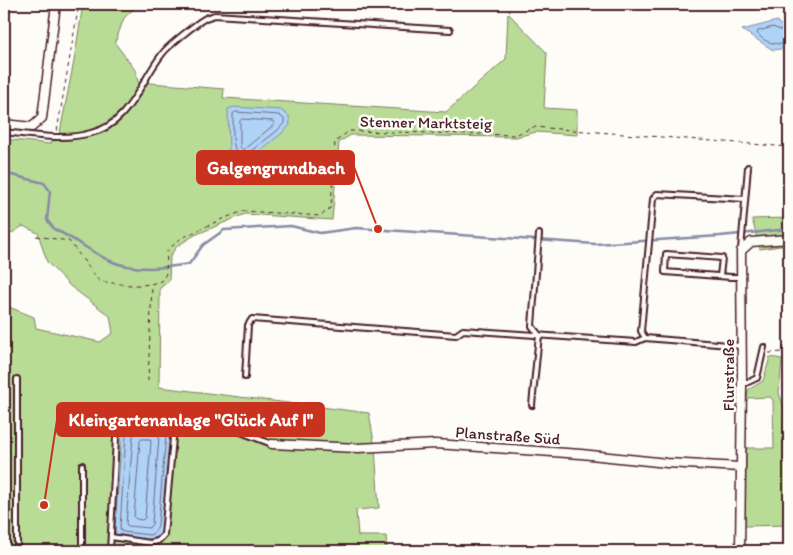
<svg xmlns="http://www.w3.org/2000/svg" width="793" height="555" font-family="Itim,sans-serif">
  <rect width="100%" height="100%" fill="#fdfcf7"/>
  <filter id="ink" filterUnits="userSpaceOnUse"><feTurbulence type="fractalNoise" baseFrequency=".02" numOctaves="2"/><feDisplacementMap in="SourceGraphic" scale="10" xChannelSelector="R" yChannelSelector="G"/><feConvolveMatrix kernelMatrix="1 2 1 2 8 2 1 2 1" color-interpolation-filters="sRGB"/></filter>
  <g filter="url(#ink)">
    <g fill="#b8dc96" stroke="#817e60">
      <path d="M83 4H139L124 18 115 43 136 71 138 82 224 89 223 98 446 112 506 59 508 13 547 53 544 108 577 110V135L536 132 516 137 351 135 339 142 332 220 245 214 195 235 177 246 170 256 169 281 160 288 159 387 369 413 375 448 379 508 356 510 358 536H386L387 551H4V305L34 317 36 328 100 342 113 333 110 316 70 286 47 262 38 233 23 226 4 238V139L50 144 60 132 74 61Z"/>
      <path d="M789 218V250L787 245 760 249 752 219Z"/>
      <path d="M770 357 782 359 779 393 789 422V525L745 526 746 448H774L773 400 770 397 747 398 748 390 763 381Z"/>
    </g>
    <g fill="#afd3f7" stroke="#878ba5">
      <path d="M777 21 780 25H789V48L773 50 742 30Z"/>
      <path d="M234 107 281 110 289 116 290 125 281 134 246 162 236 160 229 153 228 109Z"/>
      <path d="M136 420C153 421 160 418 171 433L163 527 159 536C147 542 129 539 116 535L115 528 122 432 126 422Z"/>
    </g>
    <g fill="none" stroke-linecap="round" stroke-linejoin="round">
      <g stroke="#72677d" stroke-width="1">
        <path d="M789 30H780L773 27 758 31 757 33C765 44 777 45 789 43"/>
        <path d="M236 112 279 115 284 119V123L277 131 243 157C229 153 234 127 233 114Z"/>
        <path d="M242 119 273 121 275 124 243 150 240 147V121Z"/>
        <path d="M136 425C148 425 159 424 166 435L158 525 155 532 150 535 124 532 121 531 120 528 126 434 130 427Z"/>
        <path d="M137 431 155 432 159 437 152 524 149 528 128 526 126 524 133 436 134 432Z"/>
        <path d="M142 439H150L151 442 145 518 142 520 136 519 134 517 140 441Z"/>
      </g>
      <path stroke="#878ba5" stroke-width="2.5" d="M4 173 44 183 50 191 47 220 54 229C73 238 90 251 108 260 134 272 163 268 189 264L203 245 224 230 291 226 320 233 356 228 595 244 720 236 789 229"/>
      <defs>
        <g id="service">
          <path d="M4 132C33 135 63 141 91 133 130 124 140 81 163 53 168 46 197 23 204 19 207 17 212 16 215 15L450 30"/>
          <path d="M741 249 748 167"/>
          <path d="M720 276 722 258 666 254 665 272 731 277H741"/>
          <path d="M645 338 641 331 653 199 657 194 745 199"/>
          <path d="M245 377 248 325 252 319 456 335 463 330 636 342 645 338 741 346"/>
          <path d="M742 385 757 378 764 347"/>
          <path d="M532 405 539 335 532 326 539 234"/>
          <path d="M111 537 150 543 158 541 164 535 173 438 175 431 191 417"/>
          <path d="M17 551V379"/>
          <path d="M82 551V465"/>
          <path d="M110 551 116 438 120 418 125 414 144 411 209 420 272 444"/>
        </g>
        <g id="minor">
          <path d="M4 124 32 127 42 118 56 4"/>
          <path d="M272 444 358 448 436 444 581 454 667 463 740 467"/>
          <path d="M740 551 742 385 741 251 751 242 789 239"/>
        </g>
      </defs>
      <use href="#service" stroke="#4a1f2b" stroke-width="8"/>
      <use href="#minor" stroke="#4a1f2b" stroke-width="11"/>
      <g stroke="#4a1f2b" stroke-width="1" stroke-dasharray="4 4" stroke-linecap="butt">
        <path d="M57 131 79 4"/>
        <path d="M36 236 69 241 99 281C120 284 143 289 163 280L166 273 167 251 180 239 222 219 244 211 321 216 331 207 335 142 349 131 515 135 534 127 789 147"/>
        <path d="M769 353 783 352 784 344H789"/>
        <path d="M148 381 152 285"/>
      </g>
      <use href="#service" stroke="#fdfcf7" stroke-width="4"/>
      <use href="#minor" stroke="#fdfcf7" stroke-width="8"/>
    </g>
  </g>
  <g text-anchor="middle" stroke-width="5" stroke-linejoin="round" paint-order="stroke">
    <g font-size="16" fill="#4a1f2b" stroke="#fdfcf7">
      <text transform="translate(426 122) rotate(1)" y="6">Stenner Marktsteig</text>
      <text transform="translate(728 375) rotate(-90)" y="6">Flurstraße</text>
      <text transform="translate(508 435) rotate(4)" y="6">Planstraße Süd</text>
    </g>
  </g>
  <path fill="none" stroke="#c8321e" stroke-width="2" d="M378 229L354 167M44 505L57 420"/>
  <g fill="#c8321e" stroke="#fdfcf7" stroke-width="2">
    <circle cx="378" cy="229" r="5"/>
    <circle cx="44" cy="505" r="5"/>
  </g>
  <g fill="#c8321e" stroke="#c8321e" stroke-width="2">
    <rect x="197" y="151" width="157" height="33" rx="5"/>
    <rect x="57" y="403" width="267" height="33" rx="5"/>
  </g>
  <g font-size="18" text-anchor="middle" font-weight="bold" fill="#fff">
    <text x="276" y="174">Galgengrundbach</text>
    <text x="191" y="426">Kleingartenanlage "Glück Auf I"</text>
  </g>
  <rect width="793" height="555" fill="none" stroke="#fdfcf7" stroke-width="20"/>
  <rect x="10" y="10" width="773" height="535" fill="none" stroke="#4a1f2b" stroke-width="2" filter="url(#ink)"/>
</svg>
